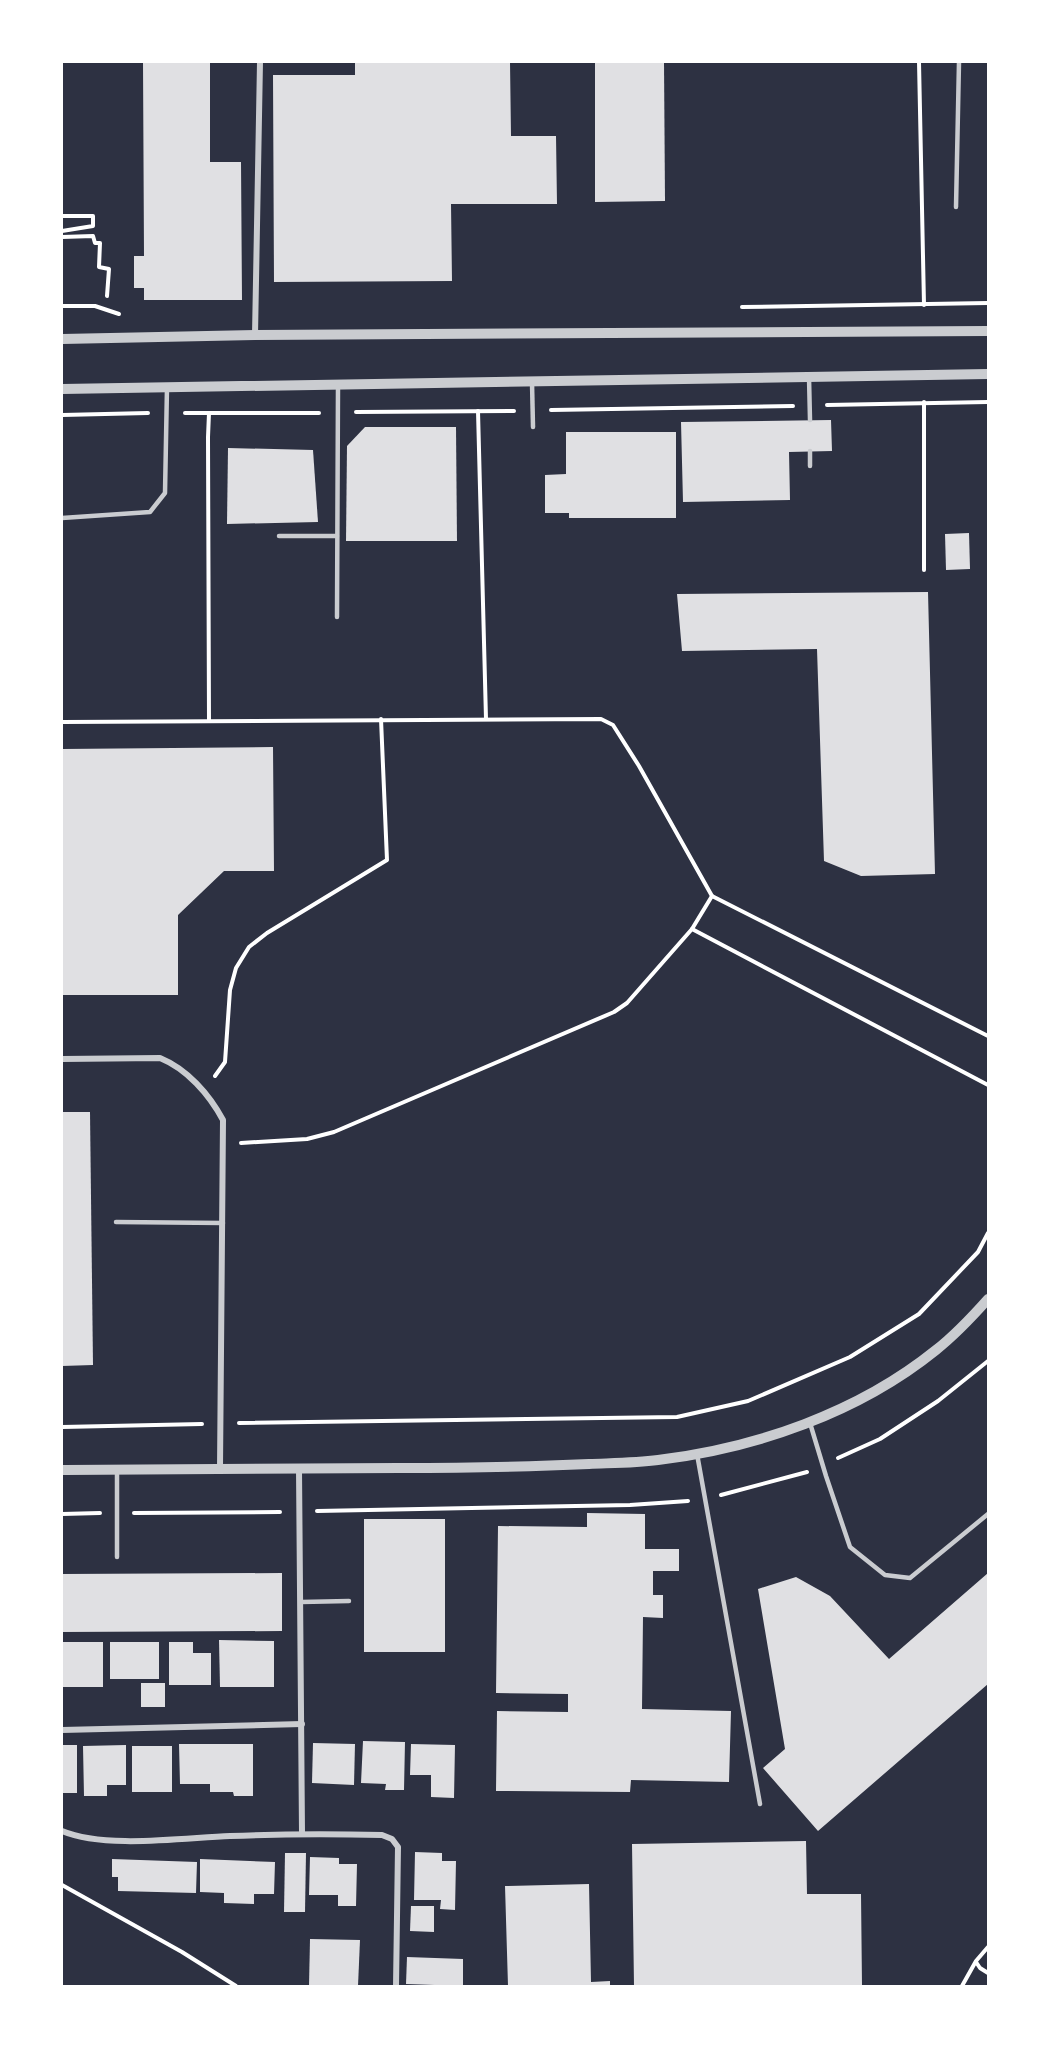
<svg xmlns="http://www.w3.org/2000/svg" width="1050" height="2048" font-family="Georgia,serif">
  <rect width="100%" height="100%" fill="#2d3142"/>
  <g fill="#e0e0e3">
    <path d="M143 62H210V162H241L242 300H144V288H134V256H144Z"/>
    <path d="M355 62H510L511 136H556L557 204H451L452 281 274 282 273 75H355Z"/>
    <path d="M595 62H664L665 201 595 202Z"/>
    <path d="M831 420 832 451 789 452 790 500 683 502 681 422Z"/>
    <path d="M365 427H456L457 541H346L347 446Z"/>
    <path d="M566 432H676V518H569V513H545V475L566 474Z"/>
    <path d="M228 448 313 450 318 522 227 524Z"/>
    <path d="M969 533 970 569 946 570 945 534Z"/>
    <path d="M928 592 935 874 861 876 824 861 817 649 682 651 677 594Z"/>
    <path d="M273 747 274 871H224L178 915V995H62V749Z"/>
    <path d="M62 1112H90L93 1365 62 1366Z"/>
    <path d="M587 1513 645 1514V1549H679V1571H653V1595H663V1618L643 1617 642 1709 731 1711 729 1782 631 1780 630 1792 496 1791 497 1711 568 1712V1694L496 1693 498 1526 587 1527Z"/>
    <rect x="364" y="1519" width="81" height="133"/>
    <path d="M282 1573V1631L62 1632V1574Z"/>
    <path d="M988 1573V1684L818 1831 763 1768 785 1749 758 1589 796 1577 830 1596 889 1659Z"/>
    <path d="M219 1640 274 1641V1687H220Z"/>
    <rect x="62" y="1642" width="41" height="45"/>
    <rect x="110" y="1642" width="49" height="37"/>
    <path d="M169 1642H193V1653H211V1685H169Z"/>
    <rect x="141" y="1683" width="24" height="24"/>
    <path d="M363 1741 405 1742 404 1790H385L386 1784 361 1783Z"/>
    <path d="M313 1743 355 1744 354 1785 312 1783Z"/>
    <path d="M179 1744H253V1796H234L233 1792H210V1784H180Z"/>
    <path d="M411 1744 455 1745 454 1798 431 1797V1775H410Z"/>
    <rect x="62" y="1745" width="15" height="48"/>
    <path d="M126 1745V1785H107V1796H84L83 1746Z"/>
    <rect x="132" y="1746" width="40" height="46"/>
    <path d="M806 1841 807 1894H861L862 1986H634L632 1844Z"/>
    <path d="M415 1852 442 1853V1861H456L455 1910 440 1909 441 1900H414Z"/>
    <path d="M285 1853H306L305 1912H284Z"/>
    <path d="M310 1857 339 1858V1864H357L356 1906H338V1895H309Z"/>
    <path d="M112 1859 197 1862 196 1893 118 1891V1877H112Z"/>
    <path d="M200 1859 275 1862 274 1894H254V1904L224 1903V1893L200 1892Z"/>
    <path d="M589 1884 591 1982 610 1981V1986H508L505 1886Z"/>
    <path d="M411 1906H434V1932L410 1931Z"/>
    <path d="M310 1939 360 1940 358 1986H309Z"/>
    <path d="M407 1957 463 1959V1986L406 1984Z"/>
  </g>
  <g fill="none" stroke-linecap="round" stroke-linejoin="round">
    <g stroke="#fff" stroke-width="4">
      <path d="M919 62 924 305"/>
      <path d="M62 216H93V226L62 231"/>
      <path d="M62 237 93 236 95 243H100L99 267 109 269 107 296"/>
      <path d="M62 306H95L119 314"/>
      <path d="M742 307 988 303"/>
      <path d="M924 402V570"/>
      <path d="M827 405 988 402"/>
      <path d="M551 410 793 406"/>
      <path d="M478 411 486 719"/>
      <path d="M356 412 514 411"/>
      <path d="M185 413H319"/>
      <path d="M62 415 148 413"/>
      <path d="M209 721 208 437 209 413"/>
      <path d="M62 722 601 719 613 725 639 766 712 896 988 1036"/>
      <path d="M692 929 988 1085"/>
      <path d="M215 1076 225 1062 230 990 236 968 249 947 267 933 387 860 381 719"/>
      <path d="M241 1143 307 1139 334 1132 614 1012 627 1003 692 929 712 896"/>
      <path d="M239 1423 677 1417 748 1401 850 1357 919 1314 978 1252 988 1233"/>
      <path d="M62 1427 202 1424"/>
      <path d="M838 1458 880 1439 938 1401 988 1361"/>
      <path d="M721 1495 807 1472"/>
      <path d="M317 1511 630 1505 688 1501"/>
      <path d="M134 1513 280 1512"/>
      <path d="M62 1514 100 1513"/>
      <path d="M62 1885 182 1952 236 1986"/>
      <path d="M976 1962 980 1968 988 1973"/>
      <path d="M962 1986 976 1961 988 1947"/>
    </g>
    <g stroke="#caccd0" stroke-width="4.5">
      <path d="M956 207 959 62"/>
      <path d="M809 377 810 420"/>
      <path d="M532 382 533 427"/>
      <path d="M810 451V466"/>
      <path d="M62 518 150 512 165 493 167 387"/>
      <path d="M279 536H337"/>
      <path d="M337 617 338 386"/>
      <path d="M116 1222 223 1223"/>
      <path d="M810 1423 826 1476 850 1547 885 1575 910 1578 988 1514"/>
      <path d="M697 1454 760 1804"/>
      <path d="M117 1557V1470"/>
      <path d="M301 1602 349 1601"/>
    </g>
    <g stroke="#caccd0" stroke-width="6">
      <path d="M255 335 260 62"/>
      <path d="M62 1059 160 1058C187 1069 209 1094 223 1120L220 1468"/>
      <path d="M299 1469 302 1833"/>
      <path d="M62 1730 302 1724"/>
      <path d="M62 1831C105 1849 182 1838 230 1836 281 1834 332 1834 382 1835L392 1839 398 1847 396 1986"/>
    </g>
    <g stroke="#caccd0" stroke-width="10">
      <path d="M62 339 255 335 988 331"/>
      <path d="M62 389 988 374"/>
      <path d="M62 1470C174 1469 286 1469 399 1468 462 1468 526 1467 589 1464 612 1463 635 1463 658 1460 756 1448 858 1413 936 1350 955 1335 972 1317 988 1299"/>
    </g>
  </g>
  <rect width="1050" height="2048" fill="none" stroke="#ffffff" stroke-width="126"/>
</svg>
